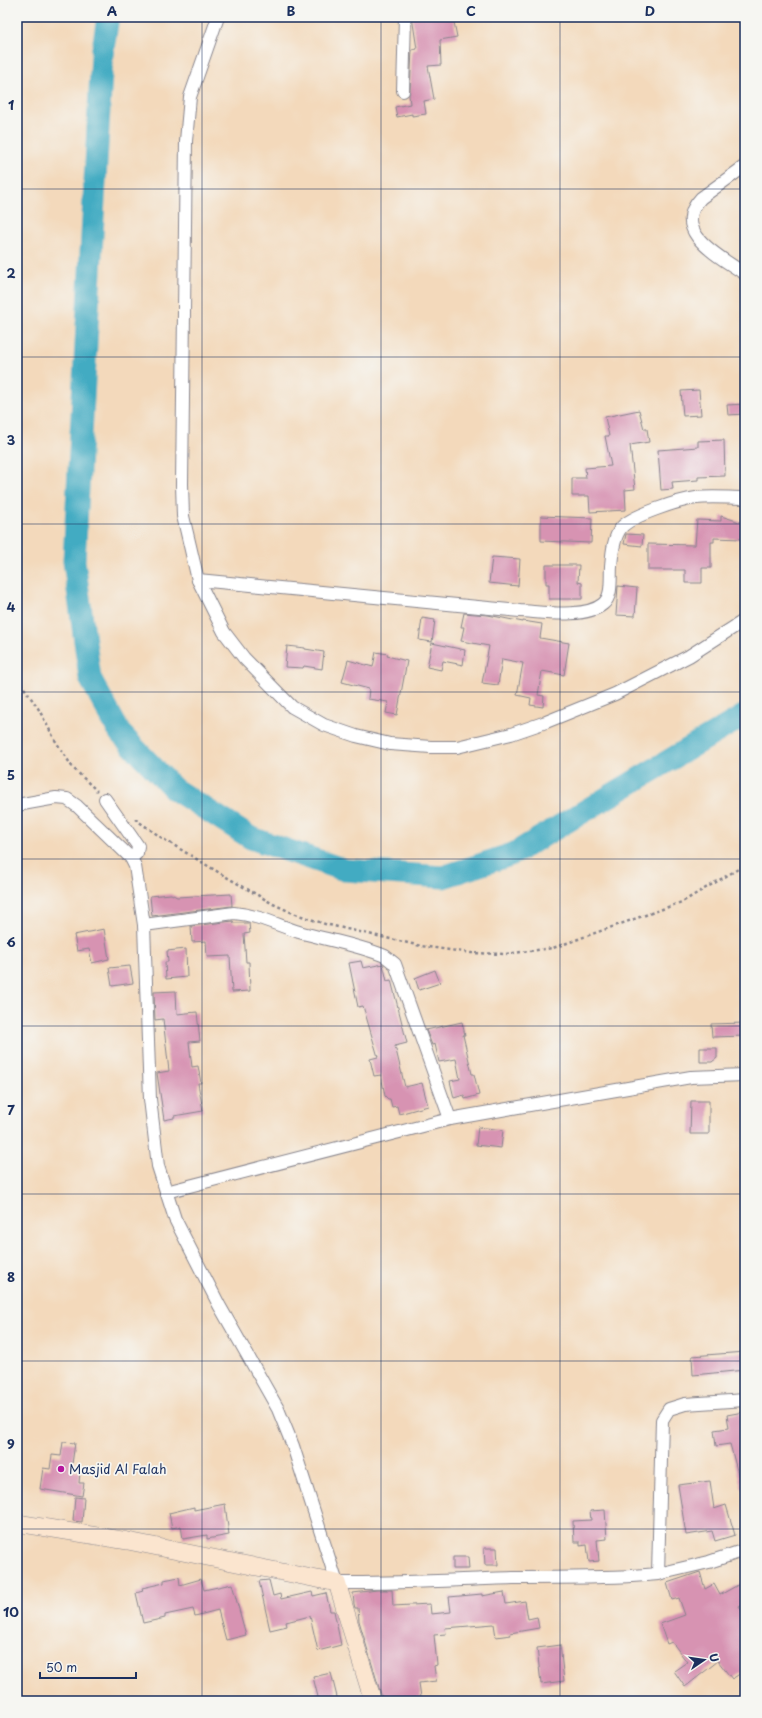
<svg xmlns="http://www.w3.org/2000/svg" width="762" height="1718" font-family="'Playpen Sans',sans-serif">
  <rect width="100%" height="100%" fill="#f6f6f2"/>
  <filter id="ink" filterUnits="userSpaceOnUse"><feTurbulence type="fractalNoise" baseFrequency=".025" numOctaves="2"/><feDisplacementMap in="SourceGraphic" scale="8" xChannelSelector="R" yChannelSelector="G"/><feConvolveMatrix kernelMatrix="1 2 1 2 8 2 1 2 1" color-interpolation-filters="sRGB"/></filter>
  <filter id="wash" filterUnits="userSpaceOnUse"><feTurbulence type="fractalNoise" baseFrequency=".012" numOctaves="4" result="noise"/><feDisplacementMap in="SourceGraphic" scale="16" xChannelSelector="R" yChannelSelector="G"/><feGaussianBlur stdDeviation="0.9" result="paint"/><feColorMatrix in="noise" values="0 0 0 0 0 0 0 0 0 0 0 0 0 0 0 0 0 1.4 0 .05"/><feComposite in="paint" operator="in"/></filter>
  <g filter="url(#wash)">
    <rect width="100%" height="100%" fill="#f3d9bb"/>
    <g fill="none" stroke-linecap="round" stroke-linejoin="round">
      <path stroke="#43abc2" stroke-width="23" d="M108 17 102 55 74 561 90 678 120 733 174 789 251 838 345 870 443 877 513 854 745 715"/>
    </g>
    <g id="blocks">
      <g fill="#d793b2">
        <path d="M412 17H453L457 37 440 40 441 65 428 66 434 99 424 101 426 114 412 116V114L397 117 395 107 410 104 409 95 410 91 412 50 417 49Z"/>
        <path d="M699 390 701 415 683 416 681 391Z"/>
        <path d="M745 404V414L728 415 727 405Z"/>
        <path d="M639 410 644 429H647L649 442 630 445 635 489 625 490 626 510 590 512 589 496H572V478H586L585 468 611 466 605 436H609L605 417Z"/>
        <path d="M724 440 725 476 698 477V480L672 482 673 489 661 490 658 450 698 447V441Z"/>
        <path d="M541 516 592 518 591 543 541 541Z"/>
        <path d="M721 516 743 523 742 539 714 538V542H711V568H702V583H685V570H648V544L695 545 697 520 721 521Z"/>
        <path d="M626 534 643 535 642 546 624 544Z"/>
        <path d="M492 557 520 559 518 586 489 583Z"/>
        <path d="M546 565H579L578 582 582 583V599H549V584H546Z"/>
        <path d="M618 586 637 588 635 616 616 615Z"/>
        <path d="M464 613 488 615 523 622V621L542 624 540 638 569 643 564 675 542 671 538 695 544 696 543 707 530 705 531 698 517 695 523 663 502 659 498 685 482 683 489 646 461 641 464 627H461Z"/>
        <path d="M422 618 435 620 432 642 419 640Z"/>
        <path d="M432 643 465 650 463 665 443 661 441 670 427 667Z"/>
        <path d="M287 646 305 648V649L324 652 322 669 304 666 303 668 285 667Z"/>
        <path d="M376 652 388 654 387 656 407 661 397 715 386 713 388 702 368 699 369 689 342 682 348 660 373 667Z"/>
        <path d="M171 894 177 897 231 894 232 906 152 916 150 896Z"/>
        <path d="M233 921 234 923H249L250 933 244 934 246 962H249L250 991 232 992 230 956 207 957 206 941 192 942 191 926Z"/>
        <path d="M104 929 109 959 92 963 89 949 77 951 74 935Z"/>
        <path d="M186 949 187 977 166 979 165 962H168L167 951Z"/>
        <path d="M361 961 363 968 383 964 387 981 391 980 407 1043 395 1046 405 1087 422 1083 428 1106 399 1114 397 1106 392 1107 390 1099H388L385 1096 381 1075 374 1076 370 1059 378 1057 363 1006 358 1007 349 963Z"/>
        <path d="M130 966 133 983 112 986 109 968Z"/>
        <path d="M435 970 440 983 419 990 415 978Z"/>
        <path d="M176 991 177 1014 197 1012 200 1041 189 1042 192 1067 198 1066 201 1083H198L203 1111 174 1116V1118L164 1120 157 1073 169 1071 163 1019 155 1020 154 992Z"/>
        <path d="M462 1022 465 1035H463L472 1074H474L479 1095 465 1099 464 1095 454 1098 450 1081 460 1079 456 1059 439 1062 435 1044 432 1045 426 1030Z"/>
        <path d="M745 1023V1036L712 1037 711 1024Z"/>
        <path d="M700 1048H717V1058L712 1062H700Z"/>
        <path d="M691 1101H709V1134H690Z"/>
        <path d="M478 1127 503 1130 501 1148 476 1145Z"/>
        <path d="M745 1352V1370L693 1375 692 1356Z"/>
        <path d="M743 1412 745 1424V1488L742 1489 730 1444 716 1446 714 1430 729 1428 727 1415Z"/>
        <path d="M63 1442 75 1443 71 1471 80 1472 79 1483H84L82 1496 40 1489 43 1468 50 1469 52 1455 61 1456Z"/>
        <path d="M710 1481 714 1509 726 1505 735 1535 715 1541 712 1531 686 1535 678 1485Z"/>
        <path d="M75 1497 84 1498 82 1522 73 1521Z"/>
        <path d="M225 1504 229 1535 207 1539V1535L183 1539 181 1526 172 1528 169 1513 194 1507V1510Z"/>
        <path d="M605 1510 607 1539 597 1540 599 1561 589 1562 587 1545 580 1546V1542H574L573 1521 591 1520 590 1511Z"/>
        <path d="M484 1548H497L498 1565H485Z"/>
        <path d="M453 1557H468L469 1569H453Z"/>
        <path d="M700 1572 705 1589 714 1584 720 1595 745 1581V1603L739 1606 745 1616V1663L741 1666 744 1671 732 1679 718 1661 685 1687 674 1671 687 1662 672 1642 667 1644 660 1624 685 1615 679 1598 672 1600 667 1583Z"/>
        <path d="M179 1577 180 1585 201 1579 204 1590 232 1584 246 1635 226 1640 218 1610 195 1616 193 1609 165 1615V1618L143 1623 136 1593 143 1591 142 1588 164 1583V1580Z"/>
        <path d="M269 1580 273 1596 280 1594 281 1599 312 1592 313 1596 326 1593 330 1611H334L341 1645 318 1651 310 1616 286 1622 287 1626 270 1630 259 1581Z"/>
        <path d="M377 1590H392L393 1606 430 1604 431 1614 451 1612 449 1597 482 1594V1596L504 1592 506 1604 525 1601 528 1619 537 1617 539 1628 510 1633 511 1635 496 1637 494 1624 445 1628 446 1634 434 1635 437 1665 434 1666 436 1681 419 1683 421 1697 406 1699V1701H383L359 1621 358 1608H355L354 1604 353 1593Z"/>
        <path d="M560 1645 564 1681 541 1684 537 1648Z"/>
        <path d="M331 1673 338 1701H319L313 1677Z"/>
      </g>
    </g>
  </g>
  <g filter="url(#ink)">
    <use href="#blocks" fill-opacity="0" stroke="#87848c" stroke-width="1"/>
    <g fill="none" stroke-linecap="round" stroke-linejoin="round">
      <defs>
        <g id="street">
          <path d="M218 17 190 97 186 141 182 484 183 516 198 580 224 632 244 658 292 707 324 725 356 736 390 744 431 747H457L511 734 546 722 615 694 689 656 745 620"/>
          <path d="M403 91 405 17"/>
          <path d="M745 166 701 198C669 232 721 257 745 274"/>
          <path d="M198 580 520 611C542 612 585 619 603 604 613 596 610 578 611 566 612 555 613 538 621 528 630 516 680 500 696 498 712 496 729 498 745 498"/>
          <path d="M105 799 138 846 137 853 131 858"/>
          <path d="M17 805 56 798 67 799 77 806 131 858 135 866 144 925 150 1099 158 1166 175 1219 219 1305 278 1409 293 1446 337 1583C396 1584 454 1580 513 1578 561 1577 610 1579 658 1574L662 1420 669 1409 685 1404 745 1400"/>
          <path d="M144 925 234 913C258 915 277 925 299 932 328 940 358 945 385 956L395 964 450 1119"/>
          <path d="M166 1192 450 1119 691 1077 745 1075"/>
          <path d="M658 1574 709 1562 745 1550"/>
        </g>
        <path id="secondary" d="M17 1523 128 1541 337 1583 373 1701"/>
      </defs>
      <use href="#street" stroke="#87848c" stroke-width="14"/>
      <use href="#secondary" stroke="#87848c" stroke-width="18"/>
      <g stroke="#87848c" stroke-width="2.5" stroke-dasharray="3 3" stroke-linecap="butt">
        <path d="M17 678 38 708 55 740 73 768 97 791"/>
        <path d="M135 819 165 840 223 875 273 904 293 913 325 924 421 946 471 953 506 954 553 948 682 902 745 865"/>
      </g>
      <use href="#street" stroke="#fff" stroke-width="12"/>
      <use href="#secondary" stroke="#fbe5cf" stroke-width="17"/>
    </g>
  </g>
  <path fill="none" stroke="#1b2f5e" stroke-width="1" stroke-opacity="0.55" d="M202 17V1701M381 17V1701M560 17V1701M17 189H745M17 357H745M17 524H745M17 692H745M17 859H745M17 1026H745M17 1194H745M17 1361H745M17 1529H745"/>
  <circle fill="#b5179e" stroke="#f6f6f2" stroke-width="1.5" cx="61" cy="1469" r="4"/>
  <g text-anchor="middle" stroke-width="3.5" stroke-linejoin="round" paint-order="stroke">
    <g font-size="13" fill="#1b2f5e" stroke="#f6f6f2" text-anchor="start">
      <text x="69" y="1474">Masjid Al Falah</text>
    </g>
  </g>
  <rect width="762" height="1718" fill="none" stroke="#f6f6f2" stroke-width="44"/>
  <g transform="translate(704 1660) rotate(77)" stroke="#f6f6f2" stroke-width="3" paint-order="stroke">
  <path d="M0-3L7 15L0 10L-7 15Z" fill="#1b2f5e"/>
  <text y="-6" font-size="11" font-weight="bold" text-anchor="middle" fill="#1b2f5e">U</text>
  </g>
  <path d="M40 1672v6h96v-6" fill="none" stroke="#1b2f5e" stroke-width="2"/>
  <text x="46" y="1672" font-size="12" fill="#1b2f5e" stroke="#f6f6f2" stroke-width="3" paint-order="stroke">50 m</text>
  <rect x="22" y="22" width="718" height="1674" fill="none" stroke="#1b2f5e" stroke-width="1.5"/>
  <g font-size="13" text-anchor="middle" font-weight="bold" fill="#1b2f5e">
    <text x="112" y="16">A</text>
    <text x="291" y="16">B</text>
    <text x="471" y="16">C</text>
    <text x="650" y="16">D</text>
    <text x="11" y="110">1</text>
    <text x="11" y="278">2</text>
    <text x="11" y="445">3</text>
    <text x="11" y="612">4</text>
    <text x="11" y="780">5</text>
    <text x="11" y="947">6</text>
    <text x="11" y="1115">7</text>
    <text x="11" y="1282">8</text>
    <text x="11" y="1449">9</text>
    <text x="11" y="1617">10</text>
  </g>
</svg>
